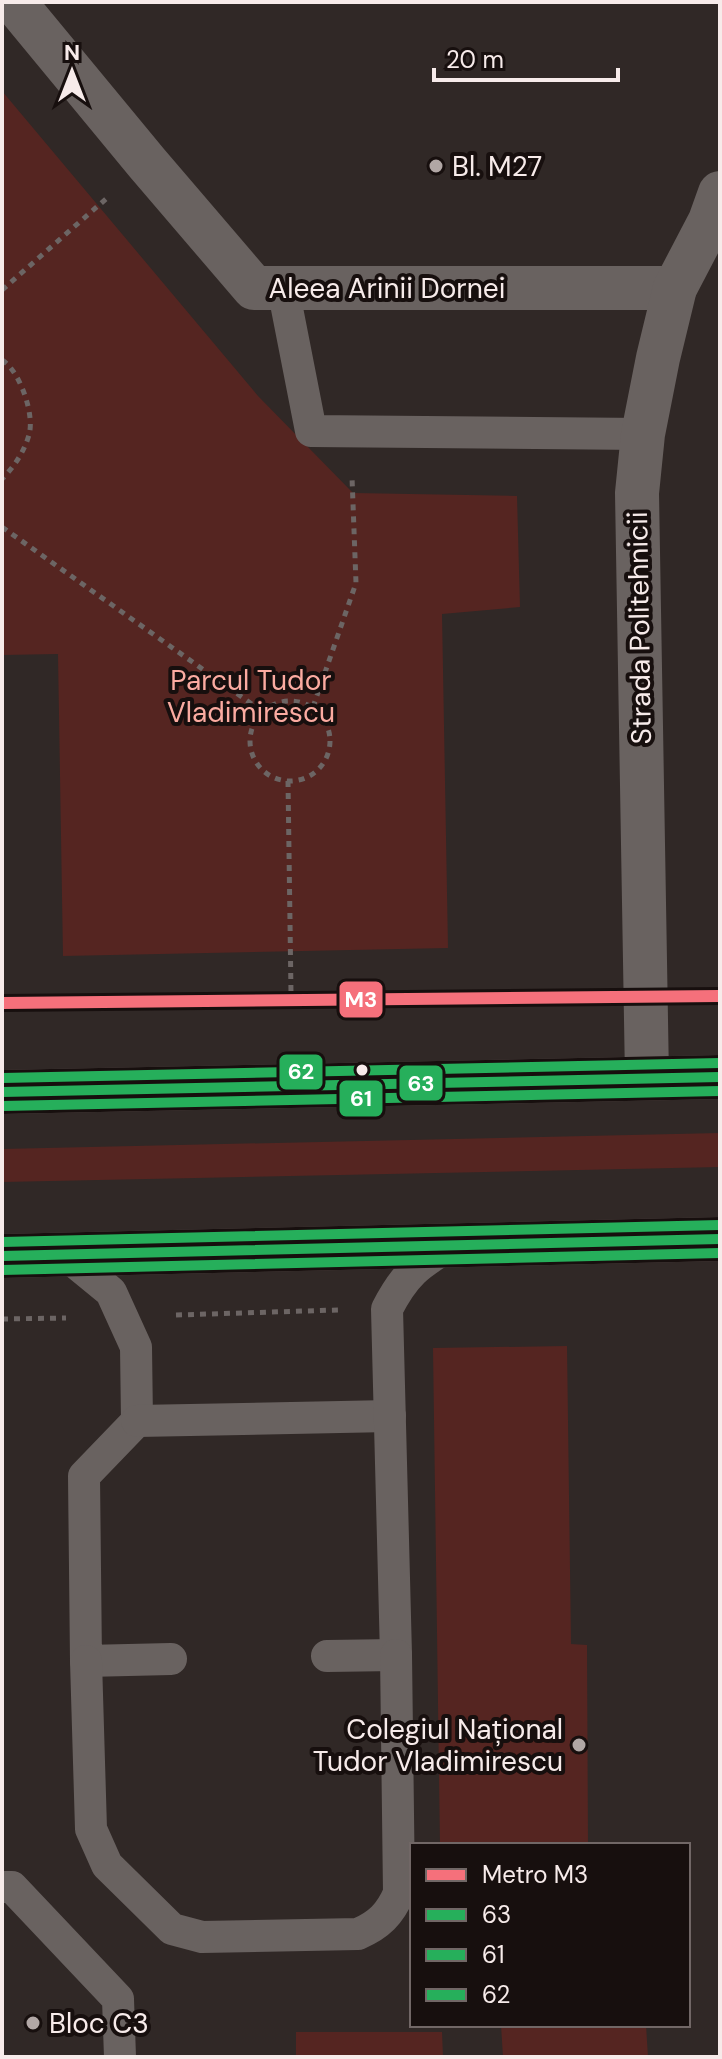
<svg xmlns="http://www.w3.org/2000/svg" width="722" height="2059" font-family="'DM Sans',sans-serif">
  <rect width="100%" height="100%" fill="#302826"/>
  <g fill="#552521">
    <path d="M2 91 258 396 353 493 517 496 520 607 442 614 448 948 63 956 58 654 2 655Z"/>
    <path d="M720 1133V1167L2 1182V1149Z"/>
    <path d="M567 1346 571 1644 587 1645 588 1845H440L433 1348Z"/>
    <path d="M501 2025H646L648 2057H503Z"/>
    <path d="M296 2032H442L443 2057H296Z"/>
  </g>
  <g fill="none" stroke-linecap="round" stroke-linejoin="round">
    <g stroke="#6c6564" stroke-width="5" stroke-dasharray="6 6" stroke-linecap="butt">
      <path d="M2 290 107 198"/>
      <path d="M2 360C20 371 35 415 29 435 24 452 14 467 2 479"/>
      <path d="M2 527 263 712"/>
      <circle cx="290" cy="741" r="40"/>
      <path d="M313 707 356 583 352 477"/>
      <path d="M288 781 291 993"/>
      <path d="M176 1315 338 1310"/>
      <path d="M2 1319 66 1318"/>
    </g>
    <g stroke="#696260" stroke-width="32">
      <path d="M283 288 311 431 643 434"/>
      <path d="M66 1255 111 1292 136 1347 137 1421 84 1476 86 1661 171 1659"/>
      <path d="M137 1421 390 1416"/>
      <path d="M327 1656 396 1655 387 1309C405 1274 418 1264 451 1245"/>
      <path d="M86 1661 91 1829 107 1865 172 1929 202 1937 358 1934C379 1925 390 1914 399 1893L396 1655"/>
      <path d="M2 1887H12L118 1999 120 2057"/>
    </g>
    <g stroke="#696260" stroke-width="44">
      <path d="M14 2 147 163 254 288H675"/>
      <path d="M647 1078 637 493 643 434 658 358 675 288 710 221 720 193"/>
    </g>
    <g stroke="#6b5e5c" stroke-width="44">
      <path d="M2 1092 720 1077"/>
      <path d="M2 1256 720 1239"/>
    </g>
    <defs>
      <g id="bus-1">
        <path d="M2 1092 720 1077"/>
        <path d="M2 1256 720 1239"/>
      </g>
      <g id="bus-2">
        <path d="M2 1106 720 1091"/>
        <path d="M2 1270 720 1253"/>
      </g>
      <g id="bus-3">
        <path d="M2 1078 720 1063"/>
        <path d="M2 1242 720 1225"/>
      </g>
    </defs>
    <use href="#bus-1" stroke="#170f0e" stroke-width="16"/>
    <use href="#bus-2" stroke="#170f0e" stroke-width="16"/>
    <use href="#bus-3" stroke="#170f0e" stroke-width="16"/>
    <use href="#bus-1" stroke="#26af5b" stroke-width="10"/>
    <use href="#bus-2" stroke="#26af5b" stroke-width="10"/>
    <use href="#bus-3" stroke="#26af5b" stroke-width="10"/>
    <defs>
      <path id="metro-1" d="M2 1003 720 996"/>
    </defs>
    <use href="#metro-1" stroke="#170f0e" stroke-width="18"/>
    <use href="#metro-1" stroke="#f5707b" stroke-width="12"/>
  </g>
  <g fill="#b1a7a5" stroke="#170f0e" stroke-width="3">
    <circle cx="436" cy="166" r="8"/>
    <circle cx="579" cy="1745" r="8"/>
    <circle cx="33" cy="2023" r="8"/>
  </g>
  <circle fill="#f7ebea" stroke="#170f0e" stroke-width="3" cx="362" cy="1070" r="7"/>
  <g text-anchor="middle" stroke-width="8" stroke-linejoin="round" paint-order="stroke">
    <g font-size="28" fill="#f7ebea" stroke="#170f0e" text-anchor="start">
      <text x="452" y="176">Bl. M27</text>
      <text x="563" y="1739" text-anchor="end">Colegiul Național<tspan x="563" dy="32">Tudor Vladimirescu</tspan></text>
      <text x="49" y="2033">Bloc C3</text>
    </g>
    <g font-size="28" fill="#f7ebea" stroke="#170f0e">
      <text x="387" y="298">Aleea Arinii Dornei</text>
      <text transform="translate(639 628) rotate(-91)" y="10">Strada Politehnicii</text>
    </g>
    <g font-size="28" fill="#fbaba1" stroke="#170f0e">
      <text x="251" y="690">Parcul Tudor<tspan x="251" dy="32">Vladimirescu</tspan></text>
    </g>
  </g>
  <g stroke="#170f0e" stroke-width="3">
    <rect x="338" y="980" width="46" height="39" rx="8" fill="#f5707b"/>
    <rect x="278" y="1053" width="46" height="38" rx="8" fill="#26af5b"/>
    <rect x="398" y="1064" width="46" height="38" rx="8" fill="#26af5b"/>
    <rect x="338" y="1079" width="46" height="39" rx="8" fill="#26af5b"/>
  </g>
  <g font-size="22" text-anchor="middle" font-weight="bold" fill="#fff">
    <text x="361" y="1007">M3</text>
    <text x="301" y="1079">62</text>
    <text x="421" y="1091">63</text>
    <text x="361" y="1106">61</text>
  </g>
  <rect width="722" height="2059" fill="none" stroke="#f7ebea" stroke-width="8"/>
  <rect x="410" y="1843" width="280" height="184" fill="#170f0e" stroke="#716766" stroke-width="2"/>
  <rect x="426" y="1869" width="40" height="12" fill="#f5707b" stroke="#716766" stroke-width="2"/>
  <text x="482" y="1883" font-size="24" fill="#f7ebea">Metro M3</text>
  <rect x="426" y="1909" width="40" height="12" fill="#26af5b" stroke="#716766" stroke-width="2"/>
  <text x="482" y="1923" font-size="24" fill="#f7ebea">63</text>
  <rect x="426" y="1949" width="40" height="12" fill="#26af5b" stroke="#716766" stroke-width="2"/>
  <text x="482" y="1963" font-size="24" fill="#f7ebea">61</text>
  <rect x="426" y="1989" width="40" height="12" fill="#26af5b" stroke="#716766" stroke-width="2"/>
  <text x="482" y="2003" font-size="24" fill="#f7ebea">62</text>
  <g transform="translate(72 72)" stroke="#170f0e" stroke-width="6" paint-order="stroke">
  <path d="M0-6L14 30L0 20L-14 30Z" fill="#f7ebea"/>
  <text y="-12" font-size="22" font-weight="bold" text-anchor="middle" fill="#f7ebea">N</text>
  </g>
  <path d="M434 68v12h184v-12" fill="none" stroke="#f7ebea" stroke-width="4"/>
  <text x="446" y="68" font-size="24" fill="#f7ebea" stroke="#170f0e" stroke-width="6" paint-order="stroke">20 m</text>
</svg>
